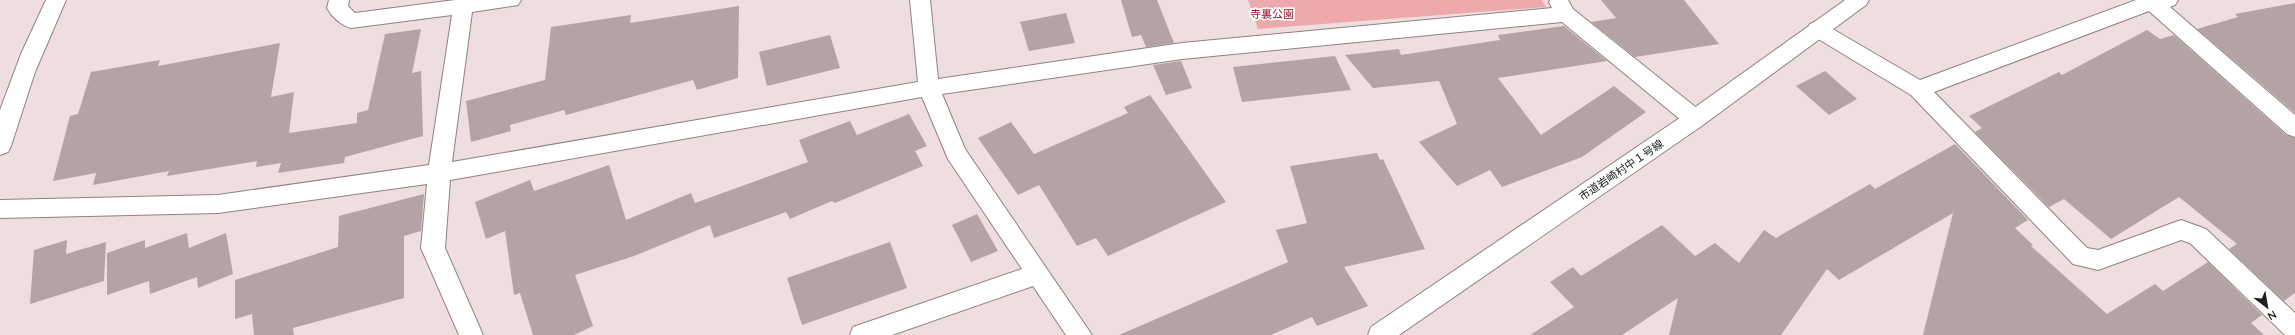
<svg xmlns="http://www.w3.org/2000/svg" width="2295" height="335" font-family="Quicksand,'Noto Sans JP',sans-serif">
  <rect width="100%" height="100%" fill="#efdedf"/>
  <path fill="#eea9ad" d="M1248 0H1542L1546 7 1258 29Z"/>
  <g fill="#b3a3a4">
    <path d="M1121 0H1157L1174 43 1146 47 1141 35 1132 37Z"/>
    <path d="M1601 0H1684L1719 44 1635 57 1591 22 1616 18Z"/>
    <path d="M2295 3V113L2197 29 2238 17 2235 14Z"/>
    <path d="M739 6 738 78 697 90 693 80 566 115 564 110 510 125 511 131 471 142 466 101 545 80 551 27 631 15 630 23Z"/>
    <path d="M1066 13 1075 43 1029 51 1020 22Z"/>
    <path d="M1564 26 1607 61 1498 78 1541 135 1614 86 1646 112 1582 157 1502 187 1490 170 1457 186 1419 142 1457 124 1439 81 1373 88 1345 55 1399 49 1401 55 1500 40 1498 35Z"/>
    <path d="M421 29 412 73 421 71 423 136 345 157 344 163 278 173 281 163 256 167 257 161 167 176 169 171 93 185 96 173 53 181 70 116 78 114 91 72 160 60 158 66 280 43 271 97 294 92 289 133 357 123V113L368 110 385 34Z"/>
    <path d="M2147 30 2160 39 2174 35 2286 135 2295 138V293L2284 301 2229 249 2237 244 2179 197 2111 239 2064 199 2049 207 1975 132 1982 128 1969 116 2059 72 2062 75Z"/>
    <path d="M830 35 840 68 767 86 759 52Z"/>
    <path d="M1335 56 1351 90 1242 102 1233 67Z"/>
    <path d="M1181 61 1192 88 1166 95 1153 65Z"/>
    <path d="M1825 71 1857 99 1829 115 1796 86Z"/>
    <path d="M1150 95 1226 202 1108 256 1096 238 1077 246 1039 185 1018 195 978 138 1011 122 1034 154 1128 113 1124 107Z"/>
    <path d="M909 114 927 146 915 151 923 166 835 203 832 201 790 219 786 212 714 238 710 225 634 256 575 275 593 326 574 335H533L520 293 514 295 505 231 486 239 475 202 530 180 534 191 609 165 626 220 691 193 695 203 808 162 799 140 850 121 857 135Z"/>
    <path d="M1955 144 2028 220 2015 228 2033 245 2031 246 2107 314 2155 284 2163 291 2208 262 2262 315 2251 323 2264 335H1923L1953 213 1839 280 1827 269 1781 335H1669L1678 298 1622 335H1530L1574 307 1550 282 1573 267 1581 276 1662 225 1695 256 1715 243 1739 263 1764 230 1776 238 1870 184 1875 189Z"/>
    <path d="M1377 153 1380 160 1383 159 1425 249 1344 267 1368 306 1317 326 1312 317 1271 335H1119L1288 262 1276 230 1307 223 1290 166Z"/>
    <path d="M424 194 421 231 404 236V298L293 328 294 335H254L252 314 235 319V280L338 247 339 216Z"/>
    <path d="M977 214 998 251 971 262 952 225Z"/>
    <path d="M187 233 189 248 226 233 233 274 198 288 197 277 150 294 149 281 107 295V253L145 240V248Z"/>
    <path d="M67 240 66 254 106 242 104 281 30 304 34 250Z"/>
    <path d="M890 242 907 288 802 325 787 278Z"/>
  </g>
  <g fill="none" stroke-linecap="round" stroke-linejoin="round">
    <defs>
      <g id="street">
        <path d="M329 0H349L348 6 355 13 455 0H521L518 5 472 12 452 162 918 82 910 0H930L938 79 1182 43 1552 8 1549 2 1550 0H1568L1573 9 1703 113 1706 119 1703 125 1695 127 1687 125 1562 22 1182 59 942 94 965 149 1092 335H1066L1033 286 892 335H850L853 327 1022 269 948 159 922 97 450 180 445 248 483 335H459L421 248 427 184 218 213 0 218V200L218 195 429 165 452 15 351 28C341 25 332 17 327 8Z"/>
        <path d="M2136 0H2178L2175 5 2170 7 2295 115V137L2287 134 2149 11 1934 92 2087 248 2098 250 2181 220 2206 229 2295 313V335H2285L2190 243 2181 240 2098 270 2073 264 1911 95 1810 34 1807 29 1810 24 1817 21 1824 24 1920 80Z"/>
      </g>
      <g id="secondary">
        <path d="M46 0H66L35 72 11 146 8 152 0 155V110L21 54Z"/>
        <path d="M1845 0H1869L1866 5 1703 125 1399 335H1368L1371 327 1687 113Z"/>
      </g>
    </defs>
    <use href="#street" stroke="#918182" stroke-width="2"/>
    <use href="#secondary" stroke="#918182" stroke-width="2"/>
    <use href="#street" fill="#fff" fill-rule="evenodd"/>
    <use href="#secondary" fill="#fff" fill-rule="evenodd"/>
  </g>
  <g text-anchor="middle" stroke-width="3.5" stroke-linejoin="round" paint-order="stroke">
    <g font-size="11" fill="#8f1b33" stroke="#fff">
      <text x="1272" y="18">寺裏公園</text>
    </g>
    <g font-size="11" fill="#221c1c" stroke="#fff">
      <text transform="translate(1621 170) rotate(-34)" y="4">市道岩崎村中１号線</text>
    </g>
  </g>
  <g transform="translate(2267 307) rotate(149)" stroke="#ffffff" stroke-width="3" paint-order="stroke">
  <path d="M0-3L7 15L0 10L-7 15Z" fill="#221c1c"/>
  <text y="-6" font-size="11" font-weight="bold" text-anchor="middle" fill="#221c1c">N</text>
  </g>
</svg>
